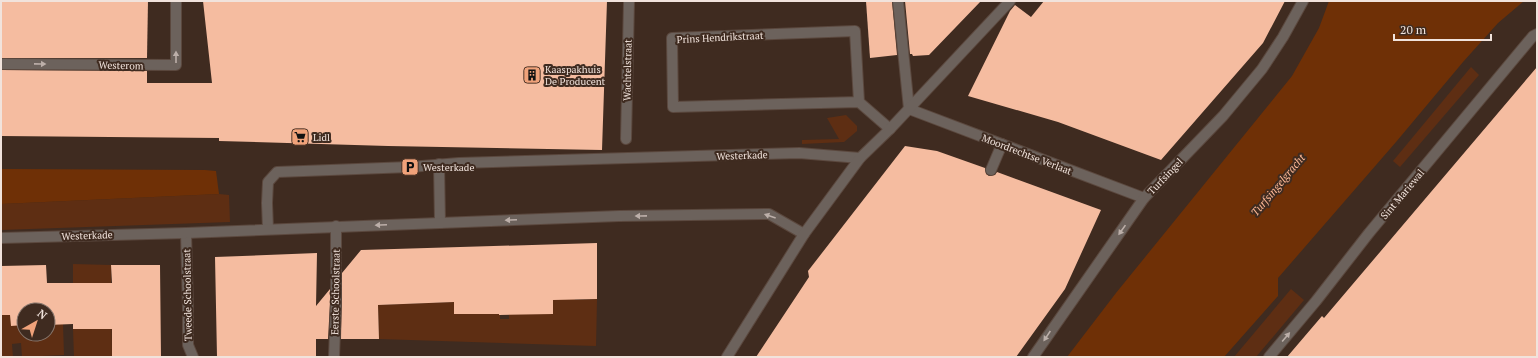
<svg xmlns="http://www.w3.org/2000/svg" width="1538" height="358" font-family="'PT Serif',serif">
  <rect width="100%" height="100%" fill="#3f2b20"/>
  <g fill="#5e2e13">
    <path d="M1471 67 1479 75 1400 167 1393 161Z"/>
    <path d="M846 115 857 126V131L844 142 802 144V140L839 139 827 118Z"/>
    <path d="M219 194 229 195 230 222 1 230V204Z"/>
    <path d="M73 264 111 265 112 357H74L73 329 87 292 88 283H73Z"/>
    <path d="M575 280V300L597 299 596 346 379 339 378 305 454 302V314H477L500 282V319H509V301L544 314H553V300Z"/>
    <path d="M1291 289 1304 300 1256 357H1234Z"/>
    <path d="M24 314V334H48V325L63 324 64 355 22 357 21 343 12 344 13 357H1V315Z"/>
  </g>
  <g fill="#6f3006">
    <path d="M1329 1H1524L1498 23 1463 62 1396 142 1278 278V296L1224 357H1067L1116 293 1292 76 1319 28Z"/>
    <path d="M1 169 205 170 216 171 219 194 1 204Z"/>
  </g>
  <g fill="#f5bca0">
    <path d="M1 1H148L147 58H1Z"/>
    <path d="M203 1H607L602 150 388 146 219 141V138L1 136V70L147 71V83H212Z"/>
    <path d="M866 1H892L897 55 870 58Z"/>
    <path d="M905 1H981L929 55 913 56 912 54H910Z"/>
    <path d="M1044 1H1285L1263 43 1161 160 1058 122 968 96 1010 11 1015 5 1031 17Z"/>
    <path d="M1537 67V357H1287L1322 316 1324 318Z"/>
    <path d="M905 146 937 151 985 168 986 174 989 176 995 175 997 172 1101 210 1065 289 1016 357H756L809 277 808 271Z"/>
    <path d="M597 243V299L553 300V314L499 315V314H454V302L378 305 379 339H341L342 273 361 250Z"/>
    <path d="M317 253 316 306 330 289V303L328 339H316V357H217L215 257Z"/>
    <path d="M46 265 47 283H112L111 265H160L161 357H112V329H73V324L48 325V310H24V325L11 326 10 315H1V266Z"/>
  </g>
  <g fill="none" stroke-linecap="round" stroke-linejoin="round">
    <defs>
      <g id="lane">
        <path d="M898 1 909 109"/>
        <path d="M859 102 673 107 672 38 855 31 859 102 890 129"/>
        <path d="M626 139 629 1"/>
        <path d="M439 164 440 223"/>
        <path d="M991 170 1002 144"/>
        <path d="M268 229 267 203 268 182 277 172 410 167 459 163 799 153 860 158"/>
      </g>
      <g id="street">
        <path d="M1 64 176 65V1"/>
        <path d="M909 109 1144 198"/>
        <path d="M186 233 188 309V345L193 357"/>
        <path d="M1 238 186 233 619 216 769 214 804 234"/>
        <path d="M334 357 336 303V226"/>
        <path d="M727 357 804 234 860 158 890 129 1010 1"/>
        <path d="M1033 357 1144 198 1223 116 1262 69 1283 37 1303 1"/>
        <path d="M1269 357 1316 301 1369 233 1533 36 1537 34"/>
      </g>
    </defs>
    <use href="#lane" stroke="#5b483e" stroke-width="12"/>
    <use href="#street" stroke="#5b483e" stroke-width="12"/>
    <use href="#lane" stroke="#6c625c" stroke-width="10"/>
    <use href="#street" stroke="#6c625c" stroke-width="10"/>
  </g>
  <defs><path id="oneway-solid" d="M-6-.8H1V-3.2L6.5 0L1 3.2V.8H-6Z"/></defs>
  <g fill="#bcafa9">
    <use href="#oneway-solid" transform="translate(176 57) rotate(-90)"/>
    <use href="#oneway-solid" transform="translate(40 64) rotate(1)"/>
    <use href="#oneway-solid" transform="translate(641 216) rotate(179)"/>
    <use href="#oneway-solid" transform="translate(770 216) rotate(-161)"/>
    <use href="#oneway-solid" transform="translate(511 220) rotate(178)"/>
    <use href="#oneway-solid" transform="translate(381 225) rotate(178)"/>
    <use href="#oneway-solid" transform="translate(1122 230) rotate(125)"/>
    <use href="#oneway-solid" transform="translate(1047 336) rotate(124)"/>
    <use href="#oneway-solid" transform="translate(1286 337) rotate(-50)"/>
  </g>
  <defs>
    <symbol id="building-square" viewBox="-11 -11 22 22"><rect x="-9" y="-9" width="18" height="18" rx="4" fill="#f0a27a" stroke="#3f2b20"/><path d="M-4-6H4V6H1V3H-1V6H-4ZM-2.5-4.3h1.7v1.8h-1.7ZM.8-4.3h1.7v1.8H.8ZM-2.5-1h1.7V.8h-1.7ZM.8-1h1.7V.8H.8Z" fill="#111"/></symbol>
    <symbol id="supermarket-square" viewBox="-11 -11 22 22"><rect x="-9" y="-9" width="18" height="18" rx="4" fill="#f0a27a" stroke="#3f2b20"/><path d="M-6-5.5h2.5l.6 2H6L4.5 2H-2.5L-4.4-4H-6ZM-1.5 3.2a1.3 1.3 0 1 0 .1 0ZM3 3.2a1.3 1.3 0 1 0 .1 0Z" fill="#111"/></symbol>
    <symbol id="parking-square" viewBox="-11 -11 22 22"><rect x="-9" y="-9" width="18" height="18" rx="4" fill="#f0a27a" stroke="#3f2b20"/><path d="M-3.5-5.5H1a3.5 3.5 0 0 1 0 7H-1V5.5H-3.5ZM-1-3.4V-.6H.8a1.4 1.4 0 0 0 0-2.8Z" fill="#111"/></symbol>
  </defs>
  <g fill-rule="evenodd">
    <use href="#building-square" x="522" y="65" width="20" height="20"/>
    <use href="#supermarket-square" x="290" y="127" width="20" height="20"/>
    <use href="#parking-square" x="400" y="157" width="20" height="20"/>
  </g>
  <g text-anchor="middle" stroke-width="4" stroke-linejoin="round" paint-order="stroke">
    <g font-size="10" fill="#f1e3dc" stroke="#3f2b20">
      <text transform="translate(720 37) rotate(-3)" y="4">Prins Hendrikstraat</text>
      <text transform="translate(121 65) rotate(1)" y="4">Westerom</text>
      <text transform="translate(627 70) rotate(-89)" y="4">Wachtelstraat</text>
      <text transform="translate(1027 154) rotate(21)" y="4">Moordrechtse Verlaat</text>
      <text transform="translate(742 155) rotate(-2)" y="4">Westerkade</text>
      <text transform="translate(1165 176) rotate(-46)" y="4">Turfsingel</text>
      <text transform="translate(1402 194) rotate(-50)" y="4">Sint Mariewal</text>
      <text transform="translate(87 235) rotate(-2)" y="4">Westerkade</text>
      <text transform="translate(335 292) rotate(-89)" y="4">Eerste Schoolstraat</text>
      <text transform="translate(187 295) rotate(-91)" y="4">Tweede Schoolstraat</text>
    </g>
    <g font-size="10" fill="#f1e3dc" stroke="#3f2b20" text-anchor="start">
      <text x="545" y="73">Kaaspakhuis<tspan x="545" dy="12">De Producent</tspan></text>
      <text x="313" y="141">Lidl</text>
      <text x="423" y="171">Westerkade</text>
    </g>
    <g font-size="11" font-style="italic" fill="#ffb996" stroke="#3f2b20">
      <text transform="translate(1278 185) rotate(-50)" y="4">Turfsingelgracht</text>
    </g>
  </g>
  <rect width="1538" height="358" fill="none" stroke="#f1e3dc" stroke-width="4"/>
  <g transform="translate(36 322) rotate(39)"><circle r="19" fill="#3f2b20" stroke="#86756b"/>
  <path d="M0-3L7 15L0 10L-7 15Z" fill="#f0a27a"/>
  <text y="-6" font-size="11" font-weight="bold" text-anchor="middle" fill="#f1e3dc">N</text>
  </g>
  <path d="M1394 34v6h97v-6" fill="none" stroke="#f1e3dc" stroke-width="2"/>
  <text x="1400" y="34" font-size="12" fill="#f1e3dc" stroke="#3f2b20" stroke-width="3" paint-order="stroke">20 m</text>
</svg>
